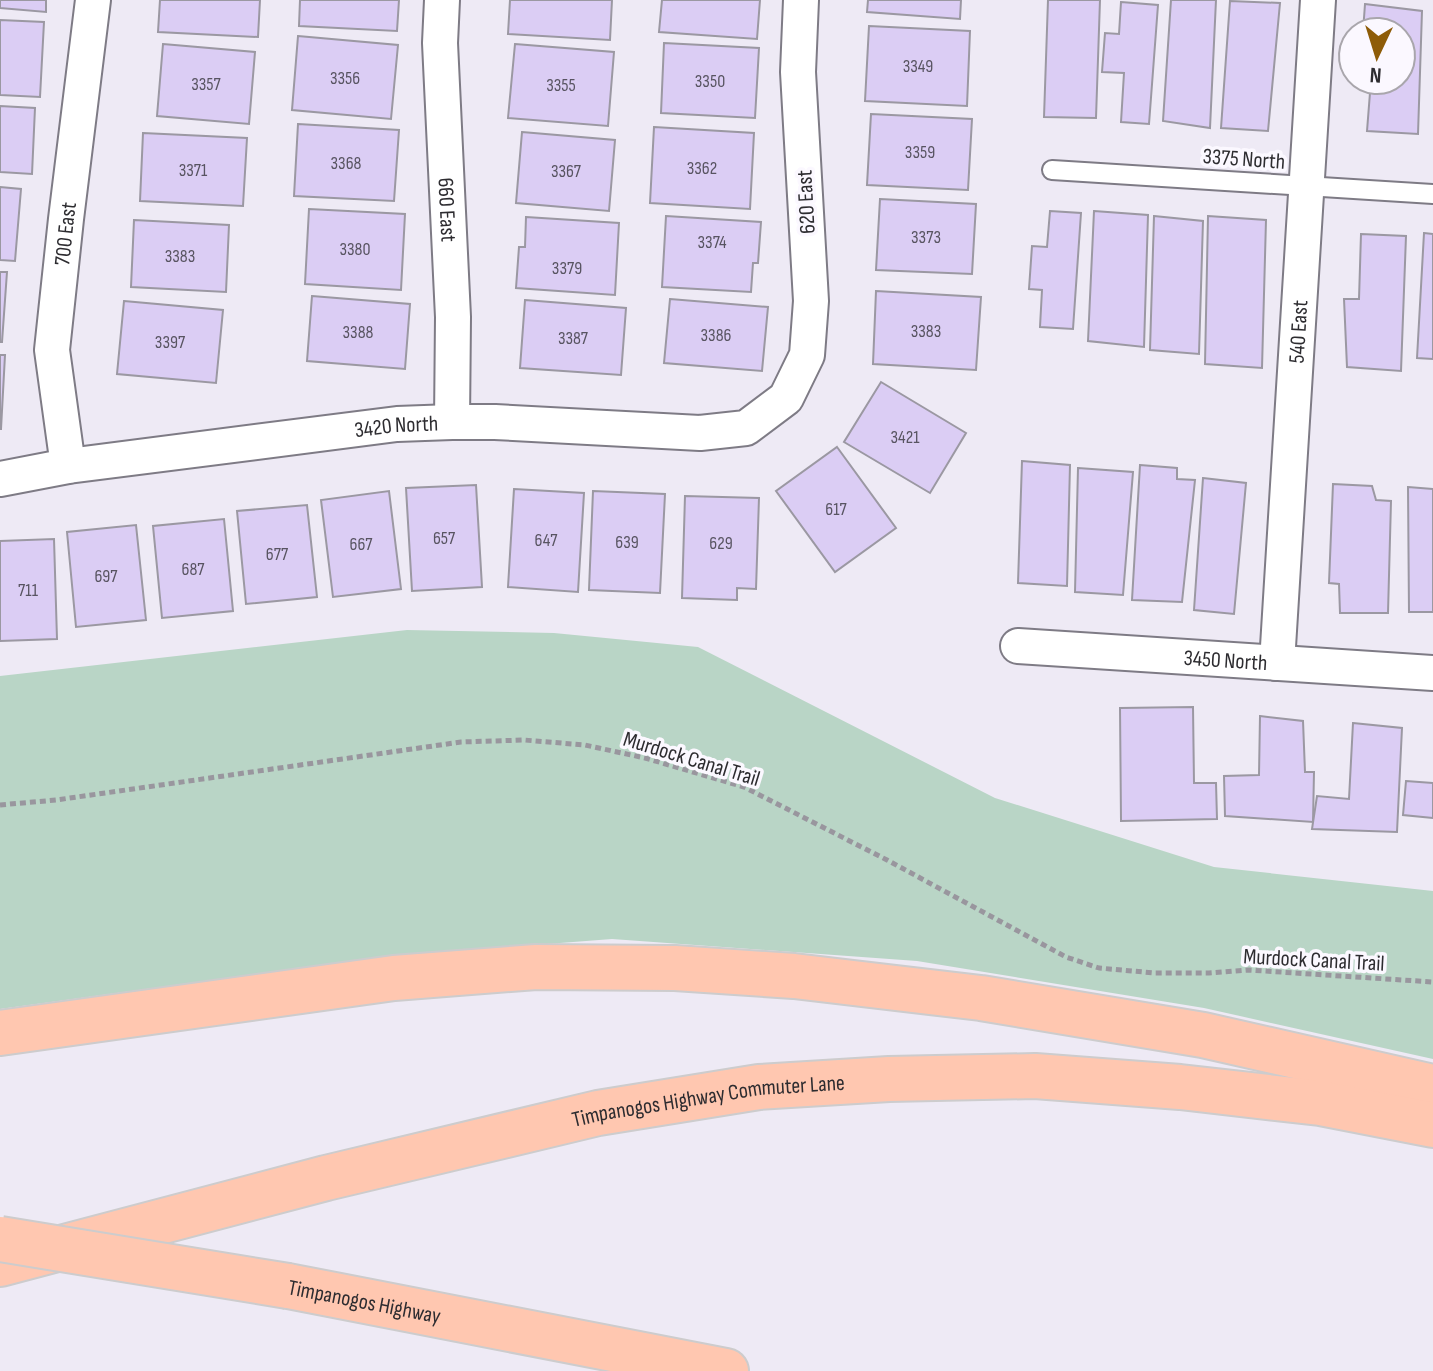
<svg xmlns="http://www.w3.org/2000/svg" width="1433" height="1371" font-family="'Sofia Sans Condensed',sans-serif">
  <rect width="100%" height="100%" fill="#eeeaf5"/>
  <path fill="#b9d5c6" d="M407 630 554 633 698 647 995 798 1214 867 1433 891V1059L1204 1008 917 961 612 939 388 956 0 1009V676Z"/>
  <g fill="#dbcdf4" stroke="#9b98a2" stroke-width="2">
    <path d="M0 0H46V12L0 8Z"/>
    <path d="M160 0H260L258 37 158 32Z"/>
    <path d="M300 0H399L397 31 299 26Z"/>
    <path d="M510 0H612L610 40 508 34Z"/>
    <path d="M662 0H760L757 39 659 32Z"/>
    <path d="M868 0H961L960 19 867 12Z"/>
    <path d="M1048 0H1100L1096 118 1044 117Z"/>
    <path d="M1171 0H1216L1210 128 1163 121Z"/>
    <path d="M1230 1 1280 3 1268 131 1221 128Z"/>
    <path d="M1121 2 1158 5 1149 124 1121 122 1124 73 1102 72 1105 33 1119 34Z"/>
    <path d="M1365 4 1422 11 1418 134 1367 131 1371 80H1401V32H1363Z"/>
    <path d="M0 20 44 22 40 97 0 95Z"/>
    <path d="M869 26 970 31 967 106 865 101Z"/>
    <path d="M298 36 398 45 391 119 292 110Z"/>
    <path d="M664 43 759 48 755 118 661 113Z"/>
    <path d="M163 44 255 52 249 124 157 116Z"/>
    <path d="M515 44 614 52 608 126 508 118Z"/>
    <path d="M0 106 35 108 32 174 0 172Z"/>
    <path d="M871 114 972 119 968 190 867 185Z"/>
    <path d="M298 124 399 130 394 201 294 196Z"/>
    <path d="M654 127 754 133 750 209 650 203Z"/>
    <path d="M522 132 615 140 609 211 516 203Z"/>
    <path d="M143 133 247 138 243 206 140 201Z"/>
    <path d="M0 187 21 189 15 261 0 260Z"/>
    <path d="M880 199 976 204 972 274 876 270Z"/>
    <path d="M309 209 405 214 401 290 305 284Z"/>
    <path d="M1050 211 1081 213 1073 329 1040 327 1042 290 1029 289 1032 246 1047 247Z"/>
    <path d="M1094 211 1148 215 1144 347 1088 341Z"/>
    <path d="M666 216 761 222 758 263H753L751 292 662 287Z"/>
    <path d="M1154 216 1203 221 1199 354 1150 350Z"/>
    <path d="M1208 216 1266 220 1262 368 1205 364Z"/>
    <path d="M526 217 619 223 615 295 516 288 519 247H525Z"/>
    <path d="M134 220 229 225 226 292 131 287Z"/>
    <path d="M1424 233 1433 234V359L1417 358Z"/>
    <path d="M1361 234 1406 236 1401 371 1347 367 1344 299H1359Z"/>
    <path d="M0 272H7L2 342H0Z"/>
    <path d="M876 291 981 297 976 370 873 364Z"/>
    <path d="M312 296 410 304 405 369 307 361Z"/>
    <path d="M670 299 768 307 762 371 664 363Z"/>
    <path d="M525 300 626 308 621 375 520 368Z"/>
    <path d="M124 301 223 310 216 383 117 374Z"/>
    <path d="M0 355H5L1 429H0Z"/>
    <path d="M881 382 966 433 930 493 844 442Z"/>
    <path d="M837 447 896 528 835 572 776 491Z"/>
    <path d="M1022 461 1070 465 1067 586 1018 583Z"/>
    <path d="M1140 465 1177 468V479L1195 480 1182 602 1132 600Z"/>
    <path d="M1078 468 1133 472 1123 595 1075 592Z"/>
    <path d="M1203 478 1246 483 1234 614 1194 610Z"/>
    <path d="M1333 484 1372 486 1376 500 1391 501 1388 613H1340L1339 584 1329 583Z"/>
    <path d="M476 485 482 587 412 591 406 488Z"/>
    <path d="M1408 487 1433 489V612H1409Z"/>
    <path d="M514 489 584 493 578 592 508 587Z"/>
    <path d="M389 491 401 589 333 597 321 500Z"/>
    <path d="M593 491 665 494 660 593 589 590Z"/>
    <path d="M685 496 759 498 756 589 737 588V600L682 598Z"/>
    <path d="M307 505 317 597 246 604 237 511Z"/>
    <path d="M224 519 233 611 162 618 153 526Z"/>
    <path d="M136 525 146 620 76 627 67 532Z"/>
    <path d="M54 539 57 639 0 641V541Z"/>
    <path d="M1193 707 1194 783H1216L1217 819 1121 821 1120 708Z"/>
    <path d="M1260 716 1303 721 1305 772H1314L1313 822 1225 816 1224 776 1259 775Z"/>
    <path d="M1353 723 1402 728 1397 832 1312 829 1317 796 1349 799Z"/>
    <path d="M1406 781 1433 783V818L1403 815Z"/>
  </g>
  <g fill="none" stroke-linecap="round" stroke-linejoin="round">
    <defs>
      <path id="service" d="M1052 170 1433 194"/>
      <g id="minor">
        <path id="s1" d="M442 0 440 43 453 317 452 422"/>
        <path id="s2" d="M68 466 52 350 66 219 93 0"/>
        <path id="s3" d="M0 479 68 466 397 424 452 422H495L700 433 746 428 786 398 807 355 811 301 798 72 801 0"/>
        <path id="s4" d="M1018 646 1433 673"/>
        <path id="s5" d="M1277 663 1318 0"/>
      </g>
      <g id="primary">
        <path d="M0 1033 394 978 536 967 675 968 794 976 981 998 1203 1035 1433 1087"/>
        <path id="s6" d="M0 1264 326 1178 598 1113 759 1087 889 1079 1035 1076 1180 1087 1320 1103 1433 1125"/>
        <path id="s7" d="M288 1286 726 1371"/>
      </g>
    </defs>
    <use href="#service" stroke="#7e7b85" stroke-width="22"/>
    <use href="#minor" stroke="#7e7b85" stroke-width="38"/>
    <use href="#primary" stroke="#cdcccd" stroke-width="48"/>
    <path stroke="#99969e" stroke-width="5" stroke-dasharray="6 4" stroke-linecap="butt" d="M0 805 56 800 461 742 524 740 585 745 645 758 744 787 887 860 1066 957 1099 968 1155 973H1209L1249 970 1433 982"/>
    <use href="#service" stroke="#fff" stroke-width="18"/>
    <use href="#minor" stroke="#fff" stroke-width="34"/>
    <use href="#primary" stroke="#ffc7b0" stroke-width="44"/>
    <defs>
      <path id="primary-bridge" d="M0 1239 288 1286"/>
    </defs>
    <use href="#primary-bridge" stroke="#cdcccd" stroke-width="48" stroke-linecap="butt"/>
    <use href="#primary-bridge" stroke="#ffc7b0" stroke-width="44"/>
  </g>
  <g text-anchor="middle" stroke-width="7" stroke-linejoin="round" paint-order="stroke">
    <g font-size="18" fill="#585461">
      <text x="918" y="72">3349</text>
      <text x="345" y="84">3356</text>
      <text x="710" y="87">3350</text>
      <text x="206" y="90">3357</text>
      <text x="561" y="91">3355</text>
      <text x="920" y="158">3359</text>
      <text x="346" y="169">3368</text>
      <text x="702" y="174">3362</text>
      <text x="193" y="176">3371</text>
      <text x="566" y="177">3367</text>
      <text x="926" y="243">3373</text>
      <text x="712" y="248">3374</text>
      <text x="355" y="255">3380</text>
      <text x="180" y="262">3383</text>
      <text x="567" y="274">3379</text>
      <text x="926" y="337">3383</text>
      <text x="358" y="338">3388</text>
      <text x="716" y="341">3386</text>
      <text x="573" y="344">3387</text>
      <text x="170" y="348">3397</text>
      <text x="905" y="443">3421</text>
      <text x="836" y="515">617</text>
      <text x="444" y="544">657</text>
      <text x="546" y="546">647</text>
      <text x="627" y="548">639</text>
      <text x="721" y="549">629</text>
      <text x="361" y="550">667</text>
      <text x="277" y="560">677</text>
      <text x="193" y="575">687</text>
      <text x="106" y="582">697</text>
      <text x="28" y="596">711</text>
    </g>
    <g font-size="22" fill="#2d2c30" stroke="#fbf8ff">
      <text transform="translate(1244 158) rotate(4)" y="8">3375 North</text>
      <text transform="translate(805 202) rotate(-93)" y="8">620 East</text>
      <text dy="8" stroke="none"><textPath href="#s1" startOffset="210">660 East</textPath></text>
      <text dy="8" stroke="none"><textPath href="#s2" startOffset="234">700 East</textPath></text>
      <text dy="8" stroke="none"><textPath href="#s5" startOffset="332">540 East</textPath></text>
      <text dy="8" stroke="none"><textPath href="#s3" startOffset="400">3420 North</textPath></text>
      <text dy="8" stroke="none"><textPath href="#s4" startOffset="208">3450 North</textPath></text>
      <text transform="translate(692 758) rotate(17)" y="8">Murdock Canal Trail</text>
      <text transform="translate(1314 959) rotate(3)" y="8">Murdock Canal Trail</text>
      <text dy="8" stroke="none"><textPath href="#s6" startOffset="728">Timpanogos Highway Commuter Lane</textPath></text>
      <text dy="8" stroke="none"><textPath href="#s7" startOffset="78">Timpanogos Highway</textPath></text>
    </g>
  </g>
  <g transform="translate(1377 56) rotate(184)"><circle r="38" fill="#fbf8ff" stroke="#a9a6ac" stroke-width="2"/>
  <path d="M0-6L14 30L0 20L-14 30Z" fill="#8e5c08"/>
  <text y="-12" font-size="22" font-weight="bold" text-anchor="middle" fill="#2d2c30">N</text>
  </g>
</svg>
